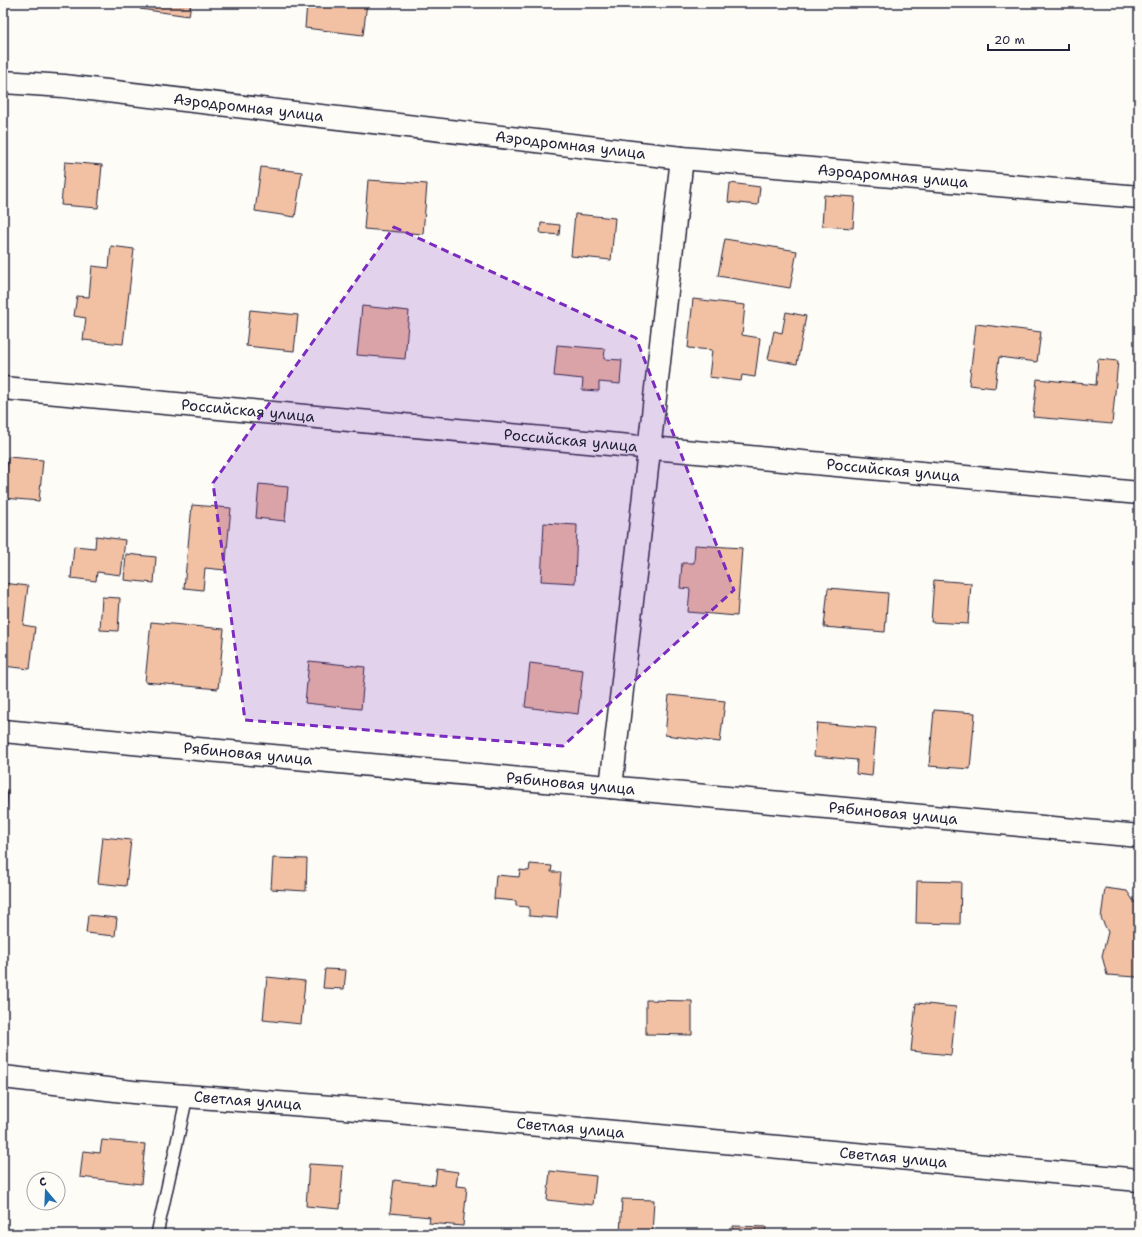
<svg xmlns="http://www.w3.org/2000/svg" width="1142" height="1237" font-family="'Shantell Sans',sans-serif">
  <rect width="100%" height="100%" fill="#fdfcf7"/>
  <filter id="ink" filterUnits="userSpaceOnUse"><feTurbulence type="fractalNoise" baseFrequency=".025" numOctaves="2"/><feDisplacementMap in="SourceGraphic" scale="8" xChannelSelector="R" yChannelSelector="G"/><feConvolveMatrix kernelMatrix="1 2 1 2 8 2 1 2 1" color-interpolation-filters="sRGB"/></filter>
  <g filter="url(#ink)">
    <g fill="#f2c1a3" stroke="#22223b">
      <path d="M141 3H191L189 16 140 9Z"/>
      <path d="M307 3H367L363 35 305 28Z"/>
      <path d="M65 162 102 165 98 208 61 205Z"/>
      <path d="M261 167 302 172 295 217 255 211Z"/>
      <path d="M368 180 427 184 423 234 364 229Z"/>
      <path d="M730 183 760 187 758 205 728 202Z"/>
      <path d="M824 195 855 197 853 228 822 226Z"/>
      <path d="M575 214 615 218 611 260 571 256Z"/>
      <path d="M541 223 560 225 559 235 540 233Z"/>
      <path d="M725 239 797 251 790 288 718 276Z"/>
      <path d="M111 246 134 249 123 344 83 340 86 318 74 316 77 296 89 297 92 266 109 268Z"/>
      <path d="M693 299 745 305 742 335 760 338 755 377 742 375 741 381 709 377 712 350 688 348Z"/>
      <path d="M362 306 409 311 405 359 357 355Z"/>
      <path d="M250 310 298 315 294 351 246 346Z"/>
      <path d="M786 312 806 316 797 364 768 359 774 331 782 333Z"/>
      <path d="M976 324 1041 332 1037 362 999 357 995 388 969 385Z"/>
      <path d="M557 345 605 349 604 359 622 360 620 384 599 382V391L582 390 583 379 554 376Z"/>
      <path d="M1098 359 1118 361 1112 424 1033 417 1037 379 1096 385Z"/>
      <path d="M8 457 43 460 39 501 4 498Z"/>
      <path d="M259 484 288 487 285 521 256 518Z"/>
      <path d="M192 505 231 508 225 570 205 568 203 590 184 588Z"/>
      <path d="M544 523 577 525 575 583 541 581Z"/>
      <path d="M96 536 125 540 121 575 97 572 96 581 71 578 74 546 95 548Z"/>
      <path d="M695 545 742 548 737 616 688 612 690 589 680 588 682 563H694Z"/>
      <path d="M126 554 156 557 154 583 124 580Z"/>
      <path d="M934 580 971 583 968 624 931 622Z"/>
      <path d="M3 583 28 586 23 625 35 627 30 669 3 666Z"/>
      <path d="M828 588 888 593 885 632 824 627Z"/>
      <path d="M102 597 120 598 118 631 100 630Z"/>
      <path d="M151 622 224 629 218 689 145 682Z"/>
      <path d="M309 661 365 667 361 709 305 703Z"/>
      <path d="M530 663 583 670 578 714 525 707Z"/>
      <path d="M669 695 725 701 720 742 665 735Z"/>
      <path d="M934 710 975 713 970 769 929 766Z"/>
      <path d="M817 723 876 728 872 776 856 774 857 760 814 756Z"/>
      <path d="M3 789 8 790 4 844H3Z"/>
      <path d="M103 837 131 840 126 886 98 883Z"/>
      <path d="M273 858 307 859 306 891 271 889Z"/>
      <path d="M530 864 552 866 551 872H561L557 918 529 916V907L516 906V901L494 899 496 875 519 877 520 870 529 871Z"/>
      <path d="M917 881 961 882 960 924 916 923Z"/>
      <path d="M1105 888 1127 891 1135 903H1139V979L1136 977 1107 975 1102 956 1108 932 1101 918Z"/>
      <path d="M88 915 117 918 115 936 86 933Z"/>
      <path d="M325 969 346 970 344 989 323 988Z"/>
      <path d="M267 977 305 981 301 1024 263 1020Z"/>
      <path d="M646 1000 692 1001V1035L646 1034Z"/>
      <path d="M916 1003 956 1007 951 1055 911 1051Z"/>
      <path d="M102 1140 145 1144 141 1184 80 1177 83 1151 100 1153Z"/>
      <path d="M309 1164 343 1166 340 1209 306 1206Z"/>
      <path d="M437 1169 458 1172 456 1186 467 1187 463 1226 429 1223 430 1217 390 1213 394 1180 435 1185Z"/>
      <path d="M550 1171 596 1176 593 1205 547 1200Z"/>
      <path d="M622 1199 654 1200 652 1234H620Z"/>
      <path d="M733 1226 766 1227 765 1234H733Z"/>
    </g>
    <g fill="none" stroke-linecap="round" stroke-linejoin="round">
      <defs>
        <path id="lane" d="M157 1234 187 1096"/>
        <g id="street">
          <path id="s1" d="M3 82 64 86 682 158 1139 197"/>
          <path id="s2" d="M3 731 1139 836"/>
          <path d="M611 787 682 158"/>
          <path id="s3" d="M3 1077 133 1092 397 1112 1139 1180"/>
        </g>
        <g id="secondary">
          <path id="s4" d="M3 388 1139 493"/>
        </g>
      </defs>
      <use href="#lane" stroke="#22223b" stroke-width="14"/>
      <use href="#street" stroke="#22223b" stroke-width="25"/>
      <use href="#secondary" stroke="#22223b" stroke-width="25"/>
      <use href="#lane" stroke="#fdfcf7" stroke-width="11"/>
      <use href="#street" stroke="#fdfcf7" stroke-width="22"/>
      <use href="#secondary" stroke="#fdfcf7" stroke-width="22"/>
    </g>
  </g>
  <path fill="#7b2cbf" fill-opacity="0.2" stroke="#7b2cbf" stroke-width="3" stroke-dasharray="8 5" stroke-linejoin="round" d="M394 227 636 338 734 590 563 746 245 720 213 483Z"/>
  <g text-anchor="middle" stroke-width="3" stroke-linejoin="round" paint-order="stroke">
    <g font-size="15" fill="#22223b" stroke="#fdfcf7">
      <text dy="5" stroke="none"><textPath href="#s1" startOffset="247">Аэродромная улица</textPath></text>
      <text dy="5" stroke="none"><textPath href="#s1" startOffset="571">Аэродромная улица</textPath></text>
      <text dy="5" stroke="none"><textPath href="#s1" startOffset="895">Аэродромная улица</textPath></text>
      <text dy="5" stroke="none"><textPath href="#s4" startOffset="246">Российская улица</textPath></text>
      <text dy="5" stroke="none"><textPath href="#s4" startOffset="570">Российская улица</textPath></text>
      <text dy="5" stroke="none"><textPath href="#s4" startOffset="894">Российская улица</textPath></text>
      <text dy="5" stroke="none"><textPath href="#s2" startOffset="246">Рябиновая улица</textPath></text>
      <text dy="5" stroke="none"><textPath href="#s2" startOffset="570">Рябиновая улица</textPath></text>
      <text dy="5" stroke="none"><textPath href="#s2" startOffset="894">Рябиновая улица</textPath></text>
      <text dy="5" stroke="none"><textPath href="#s3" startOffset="246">Светлая улица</textPath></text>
      <text dy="5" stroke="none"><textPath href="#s3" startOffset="570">Светлая улица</textPath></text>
      <text dy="5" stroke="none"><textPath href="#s3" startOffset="894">Светлая улица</textPath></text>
    </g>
  </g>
  <rect width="1142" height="1237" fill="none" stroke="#fdfcf7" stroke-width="16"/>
  <rect x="8" y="8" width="1126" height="1221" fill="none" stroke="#22223b" stroke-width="1.5" filter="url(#ink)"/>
  <g transform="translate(46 1191) rotate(341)"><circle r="19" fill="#fdfcf7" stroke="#a5a5ac"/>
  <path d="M0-3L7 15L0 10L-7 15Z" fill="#1f6fb2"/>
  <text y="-6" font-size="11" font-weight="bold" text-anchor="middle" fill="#22223b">С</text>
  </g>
  <path d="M988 44v6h81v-6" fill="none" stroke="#22223b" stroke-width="2"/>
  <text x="994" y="44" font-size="12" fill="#22223b" stroke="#fdfcf7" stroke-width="3" paint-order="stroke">20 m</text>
</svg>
